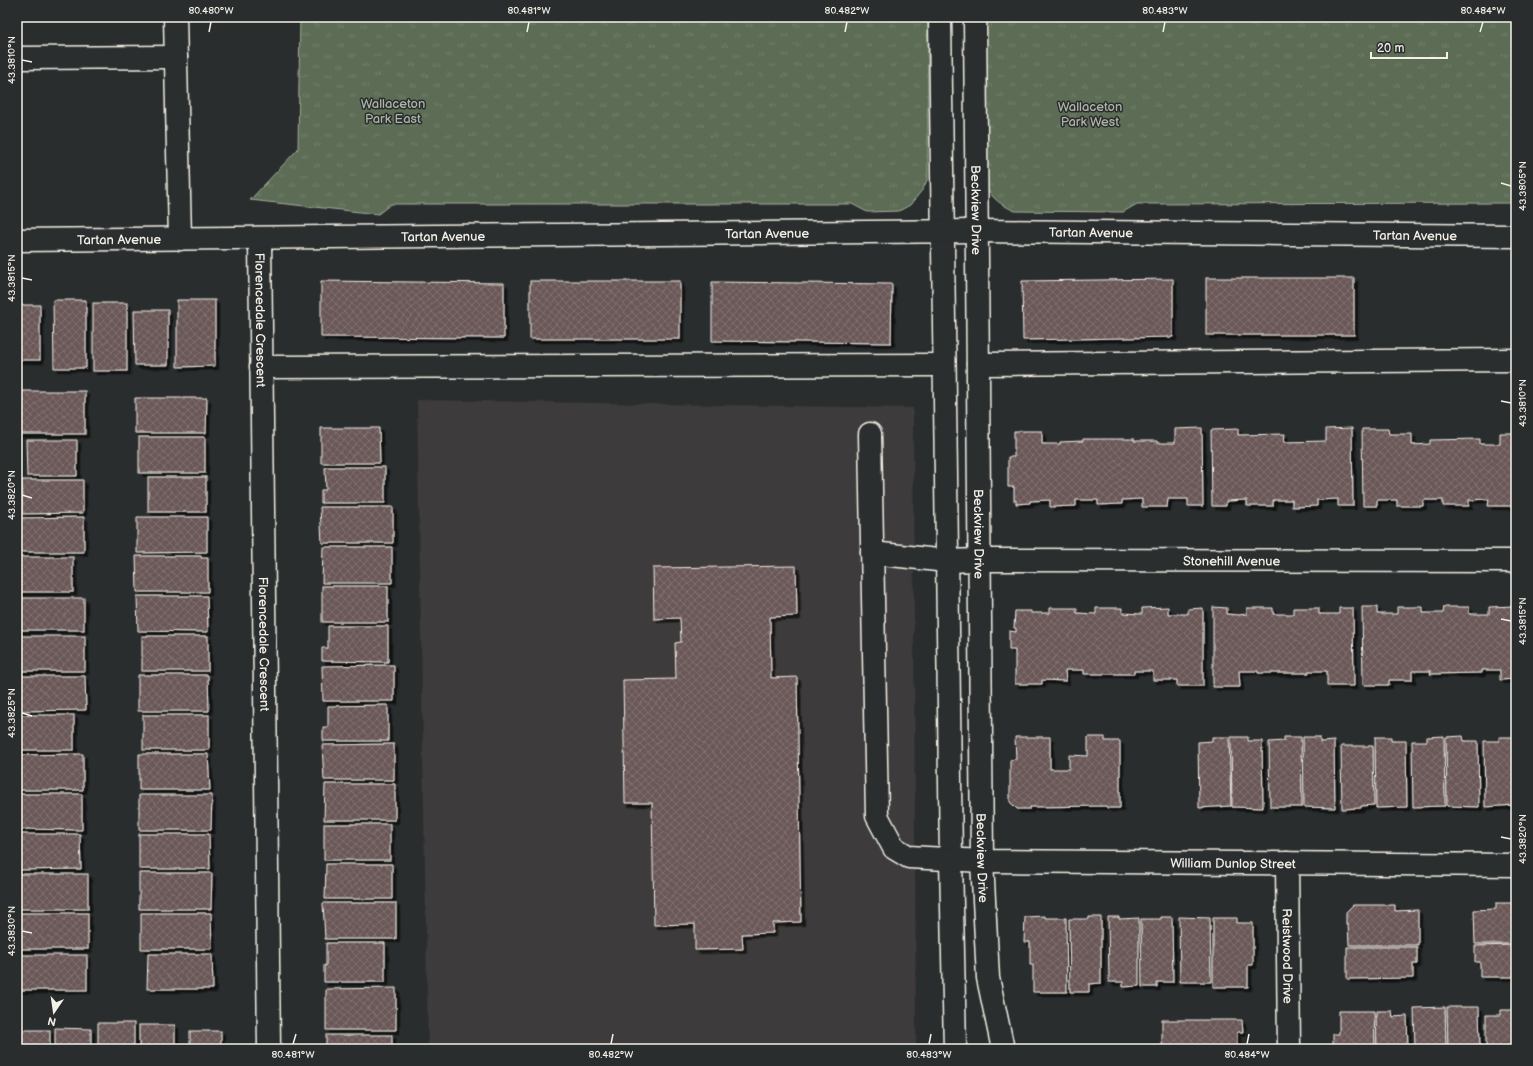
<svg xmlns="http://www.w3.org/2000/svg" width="1533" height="1066" font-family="'Balsamiq Sans',sans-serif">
  <defs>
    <pattern id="park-tufts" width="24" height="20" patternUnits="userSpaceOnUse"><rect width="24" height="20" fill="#5b6c55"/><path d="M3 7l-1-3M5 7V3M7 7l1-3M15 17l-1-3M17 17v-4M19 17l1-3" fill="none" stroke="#73816d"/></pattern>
    <pattern id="building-cross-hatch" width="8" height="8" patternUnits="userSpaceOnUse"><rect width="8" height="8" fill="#6b5858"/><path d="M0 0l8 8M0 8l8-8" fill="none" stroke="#817070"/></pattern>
    <filter id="shadow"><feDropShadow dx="3.5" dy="3.5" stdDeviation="0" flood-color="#0009"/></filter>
  </defs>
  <rect width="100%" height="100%" fill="#2a2d2e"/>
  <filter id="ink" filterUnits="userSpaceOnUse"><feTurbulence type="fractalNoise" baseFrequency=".025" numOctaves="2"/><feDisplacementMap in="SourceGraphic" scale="8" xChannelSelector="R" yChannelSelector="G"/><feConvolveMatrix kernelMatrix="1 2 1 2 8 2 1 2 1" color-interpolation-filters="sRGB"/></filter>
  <g filter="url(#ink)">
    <path fill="#3e3a3b" d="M417 400 913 408 916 1046 913 1049H428Z"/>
    <g fill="url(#park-tufts)" stroke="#a8ae9e">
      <path d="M300 17H928V178L923 189 910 205 899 211 867 212 852 204H391L378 214 250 200 298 149Z"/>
      <path d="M980 17H1516V203L1137 204 1123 212 1015 211C997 203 989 196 982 177Z"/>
    </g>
    <g fill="url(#building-cross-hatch)" stroke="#f4f1e8" filter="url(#shadow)">
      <rect x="1206" y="278" width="148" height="57"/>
      <path d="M1173 279V337L1023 340 1022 281Z"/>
      <path d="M321 281 504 283V338L321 337Z"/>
      <rect x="530" y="281" width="150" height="58"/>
      <path d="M712 282 892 284 891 343 712 341Z"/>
      <path d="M53 300H86V368H54Z"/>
      <path d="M177 300H215V366L177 367Z"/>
      <rect x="93" y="303" width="34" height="68"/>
      <rect x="17" y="305" width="23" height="55"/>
      <path d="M134 310H168V365H135Z"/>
      <rect x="19" y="391" width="66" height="43"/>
      <path d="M135 398H207L206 433H135Z"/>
      <path d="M321 428H379L380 463H321Z"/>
      <path d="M1202 428 1203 506H1188V499H1168L1167 507H1142V499L1122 500V504L1098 505V500H1076V506L1050 507V500L1030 501V503L1016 504V500L1014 501V487H1008V457H1014V431H1042V444H1060V442L1083 441V439H1134V441H1157V443H1175V429Z"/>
      <path d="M1352 428 1353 506H1338V499L1317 500V506L1292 507V500H1273V506H1247V500L1226 501V506H1212L1211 430 1238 429V435L1285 434 1284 442 1326 441V429Z"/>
      <path d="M1362 429H1388L1389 434H1412V445L1430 444V440L1480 439V444H1500V433H1516V499H1514V506H1488L1489 499 1469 500V506H1443V500H1423V506H1397V500H1377V506H1363Z"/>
      <rect x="139" y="437" width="66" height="36"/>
      <path d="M26 440H77V476H27Z"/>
      <path d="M325 467H385V503H321V490H326Z"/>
      <rect x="148" y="477" width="58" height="35"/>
      <path d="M22 480H83V513L22 514Z"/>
      <path d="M320 507H393V543H322Z"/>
      <path d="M84 517V552H17V518Z"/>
      <path d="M137 517H207V552L137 553Z"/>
      <path d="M323 547H392V583H322Z"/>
      <path d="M136 556H201V558H208V592H137Z"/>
      <rect x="17" y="557" width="56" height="35"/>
      <path d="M796 566 797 616 770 617 771 678 797 677 801 922 773 923V933L742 934 743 949 695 950V924L654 925 652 803H625L623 680 676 679 675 643 681 642 680 618 654 619 653 568Z"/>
      <rect x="322" y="586" width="66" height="36"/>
      <path d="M137 596H207L208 632 138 631Z"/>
      <rect x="17" y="598" width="67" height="32"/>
      <path d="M1515 606 1516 679 1500 680V670H1482V673L1430 674 1431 671H1412V680H1389V685H1363L1362 607H1377V614H1397V607H1423V613H1443L1444 607H1469V614H1489V607Z"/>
      <path d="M1168 607V614H1188V609L1203 608V686H1177V680H1153V671H1134V674H1084V670H1065L1066 681 1042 680V684H1015V650H1009V631L1016 632V628H1014L1015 611H1031V613H1050V608H1077V613L1096 614V608H1122V613L1142 614V608Z"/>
      <path d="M1213 607 1227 608V614L1238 615 1247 614V608H1273V614H1293V608H1319V614H1339V608H1353L1354 686H1327V671H1308L1309 673H1258V671H1239L1240 687H1213Z"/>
      <path d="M328 626H388V662L322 661V648H328Z"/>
      <rect x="17" y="636" width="68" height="35"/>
      <rect x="142" y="636" width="66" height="35"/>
      <path d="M394 665V701H323L322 666Z"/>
      <path d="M138 675H208L209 711H138Z"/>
      <path d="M17 676H85L86 710 17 711Z"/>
      <path d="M388 705V741H323V727H328V706Z"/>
      <rect x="17" y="715" width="57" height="35"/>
      <rect x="143" y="715" width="66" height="35"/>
      <path d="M1444 736 1445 806 1413 807 1412 741H1427V737Z"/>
      <path d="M1463 736 1464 741H1478L1479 807 1447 806 1446 737Z"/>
      <path d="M1015 737H1050V769H1069V755L1088 756V737H1105V741H1120V808H1107L1106 806 1030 807V809H1017L1010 802V760L1016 759Z"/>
      <path d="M1212 737H1229L1231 806 1199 808 1198 742 1212 741Z"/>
      <path d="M1231 737H1248V741H1262L1263 808 1232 807Z"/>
      <path d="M1284 737H1301L1302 807H1270L1269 742 1284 741Z"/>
      <path d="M1303 737H1320V742L1334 741 1335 808 1304 807Z"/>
      <path d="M1375 737H1391V741H1406L1407 807 1376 808Z"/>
      <path d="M1499 737H1516V805L1485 807 1484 741H1499Z"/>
      <path d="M394 744V780H324L322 745Z"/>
      <path d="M1341 746H1373L1374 805 1361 806V808L1342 809Z"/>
      <path d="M83 754V790H17V755Z"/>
      <path d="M139 754H208L210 790H139Z"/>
      <path d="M325 784H395V820H324Z"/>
      <path d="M17 794H82V830L17 829Z"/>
      <path d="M139 795H212L211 830H139Z"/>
      <rect x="324" y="824" width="66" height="36"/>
      <path d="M20 834H80L81 869 17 870V857H20Z"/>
      <path d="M139 834H209L210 869H139Z"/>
      <path d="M326 864H392V899H325Z"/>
      <path d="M139 873H212L211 909H139Z"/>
      <rect x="17" y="874" width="71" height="35"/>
      <path d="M323 903H396V939H325Z"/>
      <path d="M1496 903H1516V944H1475L1474 910 1496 909Z"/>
      <path d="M1353 905H1395V911L1418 910V945H1349L1348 924H1346V912Z"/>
      <rect x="18" y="913" width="70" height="36"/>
      <path d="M141 913H211L212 949H141Z"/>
      <path d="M1045 916V918H1066L1067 992H1033V965H1030V942H1024L1025 917Z"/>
      <path d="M1089 917H1101V983L1089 984V992H1070L1069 919H1089Z"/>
      <path d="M1108 917H1119V919L1139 918V986L1123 987V982H1109Z"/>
      <path d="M1161 917H1172L1173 982H1157V987H1142L1141 919H1161Z"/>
      <path d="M1179 917 1210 918 1211 982H1180Z"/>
      <path d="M1213 918H1237V923H1253V965H1248V987H1213Z"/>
      <path d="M326 943H385V982H324V965L326 966Z"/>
      <path d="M1516 945V977H1480V962H1475V946Z"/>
      <path d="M1347 947H1417V964H1413V978L1347 979Z"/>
      <path d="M148 954H212L213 989H147Z"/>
      <rect x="17" y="955" width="70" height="35"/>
      <path d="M396 988V1030H326V989Z"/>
      <path d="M1445 1007 1446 1049H1415L1414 1008Z"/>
      <path d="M1447 1007H1479L1480 1049H1448Z"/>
      <path d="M1501 1010H1516V1049H1486V1015H1501Z"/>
      <path d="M1339 1011H1374L1375 1049H1333V1034H1339Z"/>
      <path d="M1377 1011H1392L1393 1017 1407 1016 1408 1049H1377L1376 1017H1377Z"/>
      <path d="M1162 1020H1242L1243 1032H1237V1049H1162Z"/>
      <rect x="98" y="1023" width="36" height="26"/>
      <rect x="139" y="1025" width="36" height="24"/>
      <path d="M55 1028 91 1029V1049H55Z"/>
      <rect x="17" y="1030" width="33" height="19"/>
      <rect x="190" y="1031" width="31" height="18"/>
      <rect x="326" y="1035" width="66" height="14"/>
    </g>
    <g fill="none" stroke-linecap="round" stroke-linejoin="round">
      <defs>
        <g id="minor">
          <path d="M175 17 180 239"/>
          <path d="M940 17 951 859 955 1049"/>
          <path id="s1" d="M975 17 982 861 988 978 1003 1049"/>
          <path d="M17 58 176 57"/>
          <path id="s2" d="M260 239 269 1049"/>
          <path id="s3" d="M17 240 977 231 1516 236"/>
          <path d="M978 364 1516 360"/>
          <path d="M261 367 944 365"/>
          <path id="s4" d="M870 434 877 816 894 848 909 857 982 861 1516 865"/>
          <path id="s5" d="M872 553 947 561 979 560 1516 561"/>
          <path id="s6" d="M1287 863 1289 1049"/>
        </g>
      </defs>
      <use href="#minor" stroke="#f4f1e8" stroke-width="25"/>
      <use href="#minor" stroke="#2a2d2e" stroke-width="22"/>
    </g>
  </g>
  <path fill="none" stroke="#f4f1e8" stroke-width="1.5" d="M209 32 211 22M527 32 529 22M845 32 847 22M1163 32 1165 22M1480 32 1483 22M22 60 32 62M1501 183 1511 186M22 278 32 280M1501 401 1511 403M22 495 32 498M1501 619 1511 621M22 713 32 716M1501 837 1511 839M22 931 32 933M293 1044 296 1034M611 1044 613 1034M929 1044 931 1034M1247 1044 1249 1034"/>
  <g text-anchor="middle" stroke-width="3" stroke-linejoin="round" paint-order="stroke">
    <g font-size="13" fill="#afb5a6" stroke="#2a2d2e">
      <text x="393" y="108">Wallaceton<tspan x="393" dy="15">Park East</tspan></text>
      <text x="1090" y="111">Wallaceton<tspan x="1090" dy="15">Park West</tspan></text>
    </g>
    <g font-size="13" fill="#f4f1e8" stroke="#2a2d2e">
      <text dy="5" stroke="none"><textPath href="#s1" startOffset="193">Beckview Drive</textPath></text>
      <text dy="5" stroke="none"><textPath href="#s3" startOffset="1074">Tartan Avenue</textPath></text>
      <text dy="5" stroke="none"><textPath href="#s3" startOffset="750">Tartan Avenue</textPath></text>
      <text dy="5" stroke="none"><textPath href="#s3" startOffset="1398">Tartan Avenue</textPath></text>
      <text dy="5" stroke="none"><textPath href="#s3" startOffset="426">Tartan Avenue</textPath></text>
      <text dy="5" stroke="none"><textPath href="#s3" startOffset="102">Tartan Avenue</textPath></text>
      <text dy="5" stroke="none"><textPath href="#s2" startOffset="81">Florencedale Crescent</textPath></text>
      <text dy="5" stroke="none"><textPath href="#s1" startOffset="517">Beckview Drive</textPath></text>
      <text dy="5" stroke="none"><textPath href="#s5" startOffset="360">Stonehill Avenue</textPath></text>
      <text dy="5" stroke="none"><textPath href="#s2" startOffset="405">Florencedale Crescent</textPath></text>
      <text dy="5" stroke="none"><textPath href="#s1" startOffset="841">Beckview Drive</textPath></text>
      <text dy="5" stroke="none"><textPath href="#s4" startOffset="760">William Dunlop Street</textPath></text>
      <text dy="5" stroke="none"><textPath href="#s6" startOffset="93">Reistwood Drive</textPath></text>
    </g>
  </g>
  <rect width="1533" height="1066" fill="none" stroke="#2a2d2e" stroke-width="44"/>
  <g transform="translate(54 1012) rotate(193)" stroke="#2a2d2e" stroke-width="3" paint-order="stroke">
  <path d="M0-3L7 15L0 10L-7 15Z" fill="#f4f1e8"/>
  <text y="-6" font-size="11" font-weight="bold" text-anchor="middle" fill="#f4f1e8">N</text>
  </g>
  <path d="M1371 52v6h76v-6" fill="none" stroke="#f4f1e8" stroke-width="2"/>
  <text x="1377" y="52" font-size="12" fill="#f4f1e8" stroke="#2a2d2e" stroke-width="3" paint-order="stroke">20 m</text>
  <rect x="22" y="22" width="1489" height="1022" fill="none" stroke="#f4f1e8" stroke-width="1.5"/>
  <g font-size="10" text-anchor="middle" fill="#f4f1e8">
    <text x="211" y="14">80.480°W</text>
    <text x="529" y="14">80.481°W</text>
    <text x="847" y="14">80.482°W</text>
    <text x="1165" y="14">80.483°W</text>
    <text x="1483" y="14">80.484°W</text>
    <text transform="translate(11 60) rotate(-90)" y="4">43.3810°N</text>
    <text transform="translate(1522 186) rotate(-90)" y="4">43.3805°N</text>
    <text transform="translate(11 278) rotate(-90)" y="4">43.3815°N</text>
    <text transform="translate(1522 403) rotate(-90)" y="4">43.3810°N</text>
    <text transform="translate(11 495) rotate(-90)" y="4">43.3820°N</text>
    <text transform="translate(1522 621) rotate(-90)" y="4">43.3815°N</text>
    <text transform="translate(11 713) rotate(-90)" y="4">43.3825°N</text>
    <text transform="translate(1522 839) rotate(-90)" y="4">43.3820°N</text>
    <text transform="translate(11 931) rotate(-90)" y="4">43.3830°N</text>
    <text x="293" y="1058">80.481°W</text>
    <text x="611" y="1058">80.482°W</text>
    <text x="929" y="1058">80.483°W</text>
    <text x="1247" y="1058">80.484°W</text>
  </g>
</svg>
